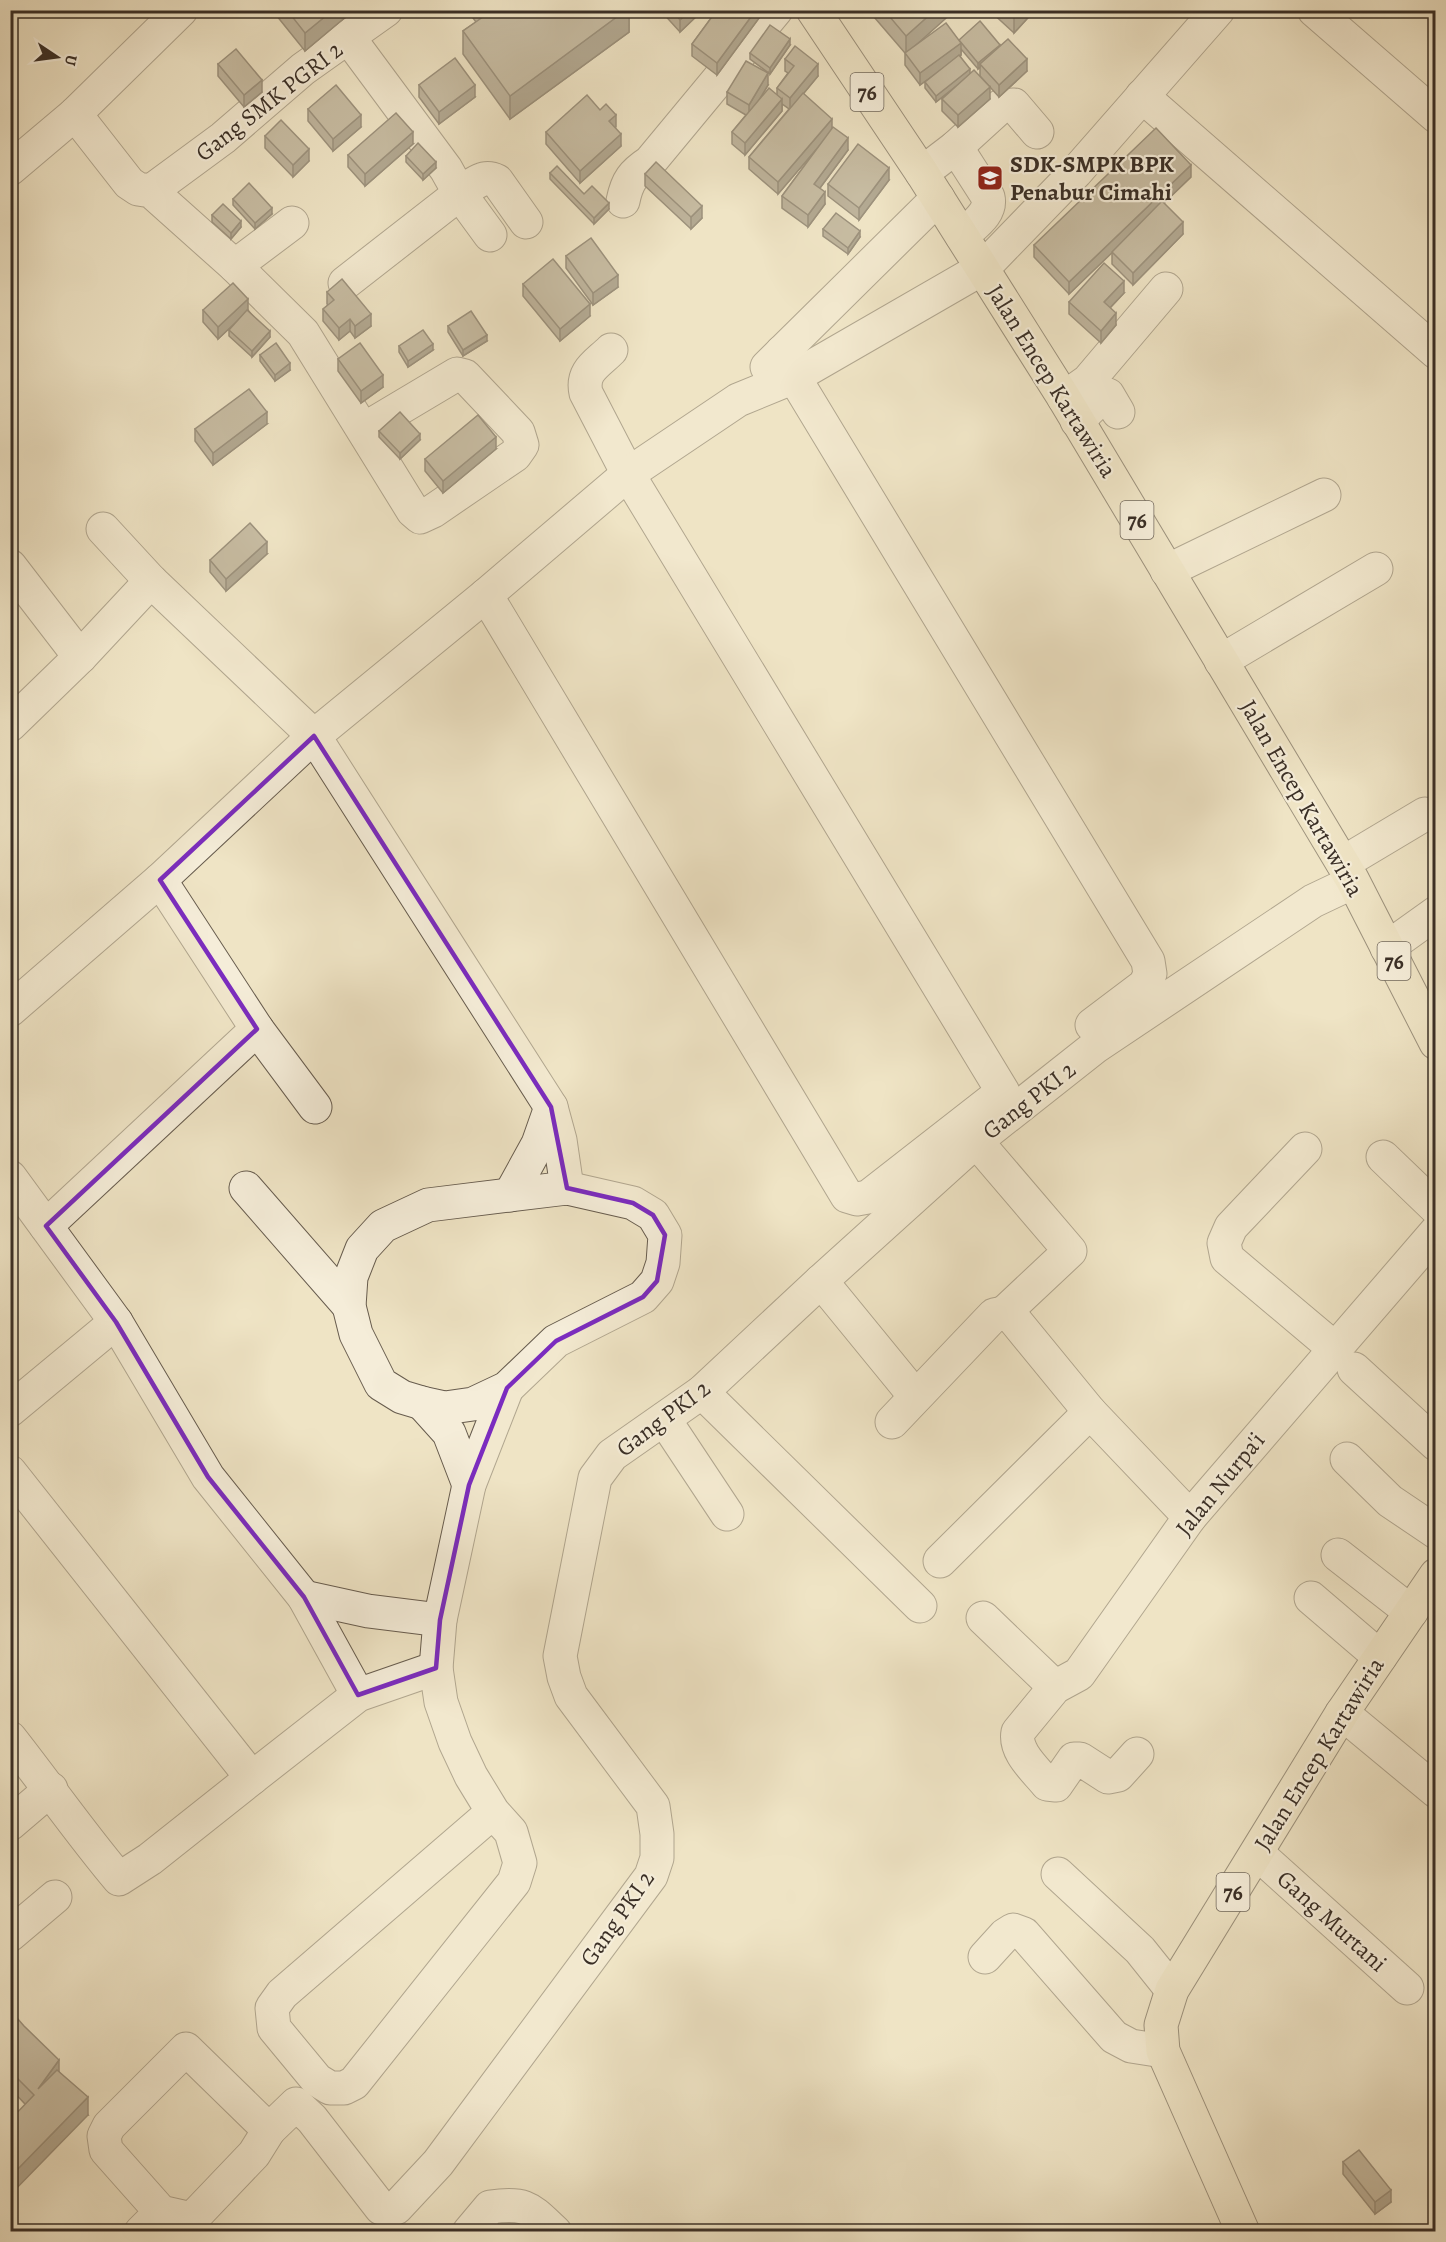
<svg xmlns="http://www.w3.org/2000/svg" width="1446" height="2242" font-family="Alegreya,serif">
  <rect width="100%" height="100%" fill="#efe4c5"/>
  <filter id="stains"><feTurbulence type="fractalNoise" baseFrequency=".00333" numOctaves="4"/><feColorMatrix values="0 0 0 0 .2 0 0 0 0 .09 0 0 0 0 .02 0 0 0 .5 -.17"/></filter>
  <radialGradient id="worn" r=".72"><stop offset=".6" stop-color="#630" stop-opacity="0"/><stop offset="1" stop-color="#630" stop-opacity=".3"/></radialGradient>
  <g fill="none" stroke-linecap="round" stroke-linejoin="round">
    <defs>
      <g id="minor">
        <path d="M1314 10 1436 116"/>
        <path d="M349 38 446 169 460 194 490 235"/>
        <path d="M1142 96 1436 352"/>
        <path d="M75 114 129 183 138 189 151 191 235 266 303 333 413 511 420 517 433 511 515 455 522 445 518 432 465 376 457 374 363 430"/>
        <path d="M956 147 988 197C992 214 973 225 962 236"/>
        <path d="M10 169 75 114 181 10"/>
        <path d="M922 173 956 147 1001 106 1014 105 1037 132"/>
        <path d="M151 191 223 138 303 69 386 10"/>
        <path d="M623 201C627 181 633 173 650 162L776 10"/>
        <path d="M235 266 292 223"/>
        <path d="M345 283 468 187C479 181 485 175 497 181L526 222"/>
        <path d="M611 350C597 364 581 371 586 393L628 474 1003 1092"/>
        <path d="M782 352 794 377 1148 961 1150 974 1145 985 1092 1025"/>
        <path d="M767 367 938 198"/>
        <path d="M1064 398 1088 381 1166 289"/>
        <path d="M1077 421 1105 394 1108 395 1118 412"/>
        <path d="M103 529 151 581 314 736 551 1107 560 1140 567 1188"/>
        <path d="M10 566 80 657"/>
        <path d="M1167 571 1324 495"/>
        <path d="M486 595 847 1196 857 1199 868 1197 991 1101"/>
        <path d="M1221 661 1376 569"/>
        <path d="M10 725 80 657 151 581"/>
        <path d="M1343 863 1425 814"/>
        <path d="M160 880 257 1029 315 1107"/>
        <path d="M1387 948 1436 913"/>
        <path d="M10 1010 160 880 314 736 486 595 628 474 738 400 794 377 983 268 1076 172 1218 10"/>
        <path d="M976 1141 1070 1251 1004 1313"/>
        <path d="M1305 1149 1231 1227 1224 1243 1227 1258 1334 1348"/>
        <path d="M1383 1157 1436 1208"/>
        <path d="M10 1177 116 1322 208 1477 304 1597 358 1695"/>
        <path d="M246 1188 349 1306"/>
        <path d="M567 1188 633 1203 653 1215 665 1235 663 1263 657 1281 643 1297 556 1341 507 1388 473 1404 445 1408 422 1403 402 1397 381 1384 356 1334 349 1306 351 1277 362 1249 383 1226 428 1205Z"/>
        <path d="M510 1195 538 1144 551 1107"/>
        <path d="M46 1226 257 1029"/>
        <path d="M821 1281 915 1396"/>
        <path d="M1354 1369 1436 1444"/>
        <path d="M702 1392 920 1606"/>
        <path d="M422 1403 449 1433 469 1485"/>
        <path d="M10 1410 116 1322"/>
        <path d="M664 1419 727 1514"/>
        <path d="M892 1422 994 1315 1004 1313 1013 1318 1090 1412 1190 1517"/>
        <path d="M1347 1459 1390 1501 1436 1532"/>
        <path d="M10 1472 252 1778 150 1859 119 1879C81 1834 47 1785 10 1738"/>
        <path d="M1338 1555 1411 1612"/>
        <path d="M940 1561 1090 1412"/>
        <path d="M304 1597 368 1611 440 1620"/>
        <path d="M1311 1598 1380 1657"/>
        <path d="M983 1618 1055 1687"/>
        <path d="M1342 1713 1436 1791"/>
        <path d="M1137 1754 1118 1775 1108 1777 1080 1759H1074L1056 1785 1047 1784C1036 1770 1014 1752 1018 1732L1055 1687 1079 1674 1190 1517 1436 1232"/>
        <path d="M252 1778 358 1695 436 1668"/>
        <path d="M493 1812 282 1994 272 2008 274 2028 317 2080 330 2088H344L354 2083 514 1882 520 1863 511 1832 493 1812 471 1776 455 1742 441 1702 436 1668 440 1620 469 1485 507 1388"/>
        <path d="M10 1824 51 1789"/>
        <path d="M1257 1853 1407 1988"/>
        <path d="M1058 1874 1140 1950 1172 1990"/>
        <path d="M10 1935 55 1897"/>
        <path d="M985 1957 1005 1935 1013 1930 1024 1934 1114 2037 1131 2046 1163 2051"/>
        <path d="M269 2130 296 2104 312 2119 381 2208 389 2210 396 2208 438 2163 651 1876 657 1858V1834L653 1806 571 1696 564 1677 560 1656 595 1478 612 1455 702 1392 821 1281 976 1141 1095 1047 1313 901 1353 882"/>
        <path d="M141 2232 161 2212 106 2150 104 2136 109 2126 186 2049 269 2130 254 2154 192 2219 161 2212"/>
        <path d="M469 2232 490 2207C527 2202 529 2208 555 2232"/>
      </g>
      <g id="major">
        <path d="M813 10 922 173 1064 398 1352 879 1436 1043"/>
        <path d="M1243 2232 1163 2051 1161 2025 1172 1990 1342 1713 1436 1575"/>
      </g>
    </defs>
    <use href="#minor" stroke="#675c4e" stroke-width="35"/>
    <use href="#major" stroke="#3a2f26" stroke-width="35"/>
    <use href="#minor" stroke="#f5edd9" stroke-width="33"/>
    <use href="#major" stroke="#efe4c5" stroke-width="33"/>
  </g>
  <g fill="#837968" stroke="#3a2f26" stroke-width="1.5">
    <path d="M272 10H348V15L305 51Z"/>
    <path d="M473 10H629V32L510 119 463 54V31L476 22 473 18Z"/>
    <path d="M660 10H703L680 32Z"/>
    <path d="M717 10H765L717 75 692 56V44Z"/>
    <path d="M868 10H954L919 42 959 40 1000 47 1027 71 999 97 980 76V67L978 69 961 49V55L960 56 970 74 990 99 958 127 942 111V99L958 85 936 102 925 88V82L938 71 920 85 905 65V53Z"/>
    <path d="M989 10H1035L1014 33Z"/>
    <path d="M790 45 770 74 750 59V53Z"/>
    <path d="M785 59 818 76 803 94 832 128 848 150 820 188 825 204 808 227 782 208V196L819 146 778 194 749 169V157L789 109 782 104V111L745 155 732 144V132L746 115 727 104V92L768 85 759 100 777 95V88L788 73 785 71Z"/>
    <path d="M218 64 262 92 244 107 218 76Z"/>
    <path d="M419 85 475 97 439 124 419 97Z"/>
    <path d="M308 109 361 127 333 151 308 121Z"/>
    <path d="M615 127 621 146 580 183 546 144V132Z"/>
    <path d="M265 136 309 161 293 177 265 148Z"/>
    <path d="M413 144 365 186 348 167V155Z"/>
    <path d="M406 156 436 168 423 180 406 162Z"/>
    <path d="M550 173 584 194 609 209 594 224 550 179Z"/>
    <path d="M645 174 702 218 691 229 645 186Z"/>
    <path d="M1191 177 1164 203 1183 234 1133 285 1112 264V252L1069 294 1034 257V245Z"/>
    <path d="M889 180 859 220 828 196V184Z"/>
    <path d="M233 199 272 214 255 229 233 205Z"/>
    <path d="M212 215 241 227 231 239 212 222Z"/>
    <path d="M823 229 860 237 848 254 823 236Z"/>
    <path d="M566 256 618 287 593 305 566 268Z"/>
    <path d="M523 284 590 316 560 341 523 296Z"/>
    <path d="M327 292 371 326 355 338 350 331 339 340 323 321V309L328 305 327 304Z"/>
    <path d="M1124 293 1110 308 1116 325 1101 343 1069 314V302Z"/>
    <path d="M203 310H248L270 337 252 357 229 336V330L238 320 218 339 203 322Z"/>
    <path d="M448 326 487 341 463 356 448 332Z"/>
    <path d="M399 346 433 350 408 367 399 352Z"/>
    <path d="M260 355 290 370 275 381 260 361Z"/>
    <path d="M338 359 383 387 361 403 338 371Z"/>
    <path d="M267 424 213 465 195 441V429Z"/>
    <path d="M379 431 420 440 400 459 379 437Z"/>
    <path d="M496 449 443 493 425 471V459Z"/>
    <path d="M267 554 226 591 210 572V560Z"/>
    <path d="M10 2010 59 2072 88 2115 25 2104 10 2088Z"/>
    <path d="M1343 2162 1391 2202 1375 2214 1343 2174Z"/>
  </g>
  <g fill="#6a6355" stroke="#3a2f26" stroke-width="1.5">
    <path d="M333 10H348V15L305 51V33Z"/>
    <path d="M626 10H629V32L510 119V96Z"/>
    <path d="M690 10H703L680 32V20Z"/>
    <path d="M756 10H765L717 75V63Z"/>
    <path d="M935 10 954 11 906 54V36Z"/>
    <path d="M1014 10H1035L1014 33Z"/>
    <path d="M790 39V45L770 74V68Z"/>
    <path d="M961 43V55L920 85V73Z"/>
    <path d="M1000 45V51L980 64V67L978 69V63Z"/>
    <path d="M1027 59V71L999 97V85Z"/>
    <path d="M818 64V76L790 110V98Z"/>
    <path d="M970 69V75L936 102V96Z"/>
    <path d="M768 73V85L749 117V105Z"/>
    <path d="M262 80V92L244 107V95Z"/>
    <path d="M475 85V97L439 124V112Z"/>
    <path d="M990 87V99L958 127V115Z"/>
    <path d="M782 99V111L745 155V143Z"/>
    <path d="M361 115V127L333 151V139Z"/>
    <path d="M616 115V127L609 133V121Z"/>
    <path d="M832 119V131L778 194V182Z"/>
    <path d="M413 132V144L365 186V174Z"/>
    <path d="M621 134V146L580 183V171Z"/>
    <path d="M848 138V150L814 196V184Z"/>
    <path d="M309 149V161L293 177V165Z"/>
    <path d="M436 162V168L423 180V174Z"/>
    <path d="M1191 165V177L1069 294V282Z"/>
    <path d="M889 168V180L859 220V208Z"/>
    <path d="M825 192V204L808 227V215Z"/>
    <path d="M609 203V209L594 224V218Z"/>
    <path d="M702 206V218L691 229V217Z"/>
    <path d="M272 208V214L255 229V223Z"/>
    <path d="M241 221V227L231 239V233Z"/>
    <path d="M1183 222V234L1133 285V273Z"/>
    <path d="M860 231V237L848 254V248Z"/>
    <path d="M618 275V287L593 305V293Z"/>
    <path d="M1124 281V293L1104 314V302Z"/>
    <path d="M248 299V311L218 339V327Z"/>
    <path d="M590 304V316L560 341V329Z"/>
    <path d="M1116 313V325L1101 343V331Z"/>
    <path d="M371 314V326L355 338V326Z"/>
    <path d="M350 319V331L339 340V328Z"/>
    <path d="M270 331V337L252 357V351Z"/>
    <path d="M487 335V341L463 356V350Z"/>
    <path d="M433 344V350L408 367V361Z"/>
    <path d="M290 363V370L275 381V375Z"/>
    <path d="M383 375V387L361 403V391Z"/>
    <path d="M267 412V424L213 465V453Z"/>
    <path d="M420 434V440L400 459V453Z"/>
    <path d="M496 437V449L443 493V481Z"/>
    <path d="M267 542V554L226 591V579Z"/>
    <path d="M59 2060V2078L38 2089Z"/>
    <path d="M88 2097V2115L10 2195V2177Z"/>
    <path d="M1391 2190V2202L1375 2214V2202Z"/>
  </g>
  <g fill="#988d79" stroke="#3a2f26" stroke-width="1.5">
    <path d="M287 10H333L305 33Z"/>
    <path d="M485 10H626L510 96 463 31 487 14Z"/>
    <path d="M672 10H690L680 20Z"/>
    <path d="M717 10H756L717 63 692 44Z"/>
    <path d="M884 10H935L906 36Z"/>
    <path d="M980 21 1000 45 978 63 959 40Z"/>
    <path d="M946 23 961 43 920 73 905 53Z"/>
    <path d="M770 25 790 39 770 68 750 53Z"/>
    <path d="M1008 39 1027 59 999 85 980 64Z"/>
    <path d="M795 46 818 64 790 98 777 88 794 66 785 59Z"/>
    <path d="M236 49 262 80 244 95 218 64Z"/>
    <path d="M959 55 970 69 936 96 925 82Z"/>
    <path d="M455 58 475 85 439 112 419 85Z"/>
    <path d="M746 61 768 73 749 105 727 92Z"/>
    <path d="M974 70 990 87 958 115 942 99Z"/>
    <path d="M336 85 361 115 333 139 308 109Z"/>
    <path d="M769 88 782 99 745 143 732 132Z"/>
    <path d="M803 93 832 119 778 182 749 157Z"/>
    <path d="M587 95 600 110 606 104 616 115 609 121 621 134 580 171 546 132Z"/>
    <path d="M396 113 413 132 365 174 348 155Z"/>
    <path d="M281 120 309 149 293 165 265 136Z"/>
    <path d="M833 127 848 138 814 184 825 192 808 215 782 196Z"/>
    <path d="M1156 128 1191 165 1069 282 1034 245Z"/>
    <path d="M418 143 436 162 423 174 406 156Z"/>
    <path d="M858 144 889 168 859 208 828 184Z"/>
    <path d="M656 162 702 206 691 217 645 174Z"/>
    <path d="M557 166 584 194 592 186 609 203 594 218 550 173Z"/>
    <path d="M249 183 272 208 255 223 233 199Z"/>
    <path d="M1162 201 1183 222 1133 273 1112 252Z"/>
    <path d="M223 204 241 221 231 233 212 215Z"/>
    <path d="M836 213 860 231 848 248 823 229Z"/>
    <path d="M591 238 618 275 593 293 566 256Z"/>
    <path d="M553 259 590 304 560 329 523 284Z"/>
    <path d="M1104 263 1124 281 1104 302 1116 313 1101 331 1069 302Z"/>
    <path d="M342 279 371 314 355 326 350 319 339 328 323 309 334 300 327 292Z"/>
    <path d="M233 283 248 299 218 327 203 310Z"/>
    <path d="M247 310 270 331 252 351 229 330Z"/>
    <path d="M471 311 487 335 463 350 448 326Z"/>
    <path d="M423 330 433 344 408 361 399 346Z"/>
    <path d="M276 343 290 363 275 375 260 355Z"/>
    <path d="M360 343 383 375 361 391 338 359Z"/>
    <path d="M249 389 267 412 213 453 195 429Z"/>
    <path d="M400 412 420 434 400 453 379 431Z"/>
    <path d="M478 415 496 437 443 481 425 459Z"/>
    <path d="M250 523 267 542 226 579 210 560Z"/>
    <path d="M10 2010 24 2026 59 2060 38 2089 57 2070 88 2097 10 2177V2120L34 2095 10 2071Z"/>
    <path d="M1359 2150 1391 2190 1375 2202 1343 2162Z"/>
  </g>
  <path d="M0 0H1446V2242H0ZM314 736 551 1107 567 1188 633 1203 653 1215 665 1235 657 1281 643 1297 556 1341 507 1388 469 1485 440 1620 436 1668 358 1695 304 1597 208 1477 116 1322 46 1226 257 1029 160 880Z" fill="#efe4c5" fill-opacity=".55" fill-rule="evenodd"/>
  <path fill="none" stroke="#7b2cbf" stroke-width="4.5" stroke-linejoin="round" d="M314 736 551 1107 567 1188 633 1203 653 1215 665 1235 657 1281 643 1297 556 1341 507 1388 469 1485 440 1620 436 1668 358 1695 304 1597 208 1477 116 1322 46 1226 257 1029 160 880Z"/>
  <defs>
    <symbol id="school-square" viewBox="-11 -11 22 22"><rect x="-9" y="-9" width="18" height="18" rx="4" fill="#8f2418" stroke="#f5edd9"/><path d="M0-5L7-2L0 1L-7-2ZM-4 1L0 2.5L4 1V4Q0 6-4 4Z" fill="#fff"/></symbol>
  </defs>
  <g fill-rule="evenodd">
    <use href="#school-square" x="975" y="163" width="30" height="30"/>
  </g>
  <g text-anchor="middle" stroke-width="4.5" stroke-linejoin="round" paint-order="stroke">
    <g fill="#f5edd9" stroke="#72685c" stroke-width="1.5">
      <rect x="850.5" y="73" width="33" height="38" rx="4.5"/>
      <rect x="1120.5" y="501" width="33" height="38" rx="4.5"/>
      <rect x="1377.5" y="942" width="33" height="38" rx="4.5"/>
      <rect x="1216.5" y="1873" width="33" height="38" rx="4.5"/>
    </g>
    <g font-size="22" font-weight="bold" fill="#3a2f26">
      <text x="867" y="100">76</text>
      <text x="1137" y="528">76</text>
      <text x="1394" y="969">76</text>
      <text x="1233" y="1900">76</text>
    </g>
    <g font-size="24" fill="#3a2f26" stroke="#f5edd9">
      <text transform="translate(269 101) rotate(-38)" y="8">Gang SMK PGRI 2</text>
      <text transform="translate(1052 381) rotate(58)" y="8">Jalan Encep Kartawiria</text>
      <text transform="translate(1302 798) rotate(60)" y="8">Jalan Encep Kartawiria</text>
      <text transform="translate(1029 1100) rotate(-38)" y="8">Gang PKI 2</text>
      <text transform="translate(663 1418) rotate(-37)" y="8">Gang PKI 2</text>
      <text transform="translate(1220 1484) rotate(-51)" y="8">Jalan Nurpa'i</text>
      <text transform="translate(1319 1754) rotate(-58)" y="8">Jalan Encep Kartawiria</text>
      <text transform="translate(617 1918) rotate(-55)" y="8">Gang PKI 2</text>
      <text transform="translate(1332 1921) rotate(42)" y="8">Gang Murtani</text>
    </g>
    <g font-size="24" font-weight="bold" fill="#3a2f26" stroke="#f5edd9" text-anchor="start">
      <text x="1010" y="172">SDK-SMPK BPK<tspan x="1010" dy="28">Penabur Cimahi</tspan></text>
    </g>
  </g>
  <rect width="1446" height="2242" fill="none" stroke="#efe4c5" stroke-width="36"/>
  <rect x="12" y="12" width="1422" height="2218" fill="none" stroke="#3a2f26" stroke-width="3"/>
  <rect x="18" y="18" width="1410" height="2206" fill="none" stroke="#3a2f26" stroke-width="1.5"/>
  <g transform="translate(57 57) rotate(103)" stroke="#f5edd9" stroke-width="4.5" paint-order="stroke">
  <path d="M0-4.5L10 22L0 15L-10 22Z" fill="#3a2f26"/>
  <text y="-9" font-size="16" font-weight="bold" text-anchor="middle" fill="#3a2f26">U</text>
  </g>
  <rect width="100%" height="100%" filter="url(#stains)"/>
  <rect width="100%" height="100%" fill="url(#worn)"/>
</svg>
